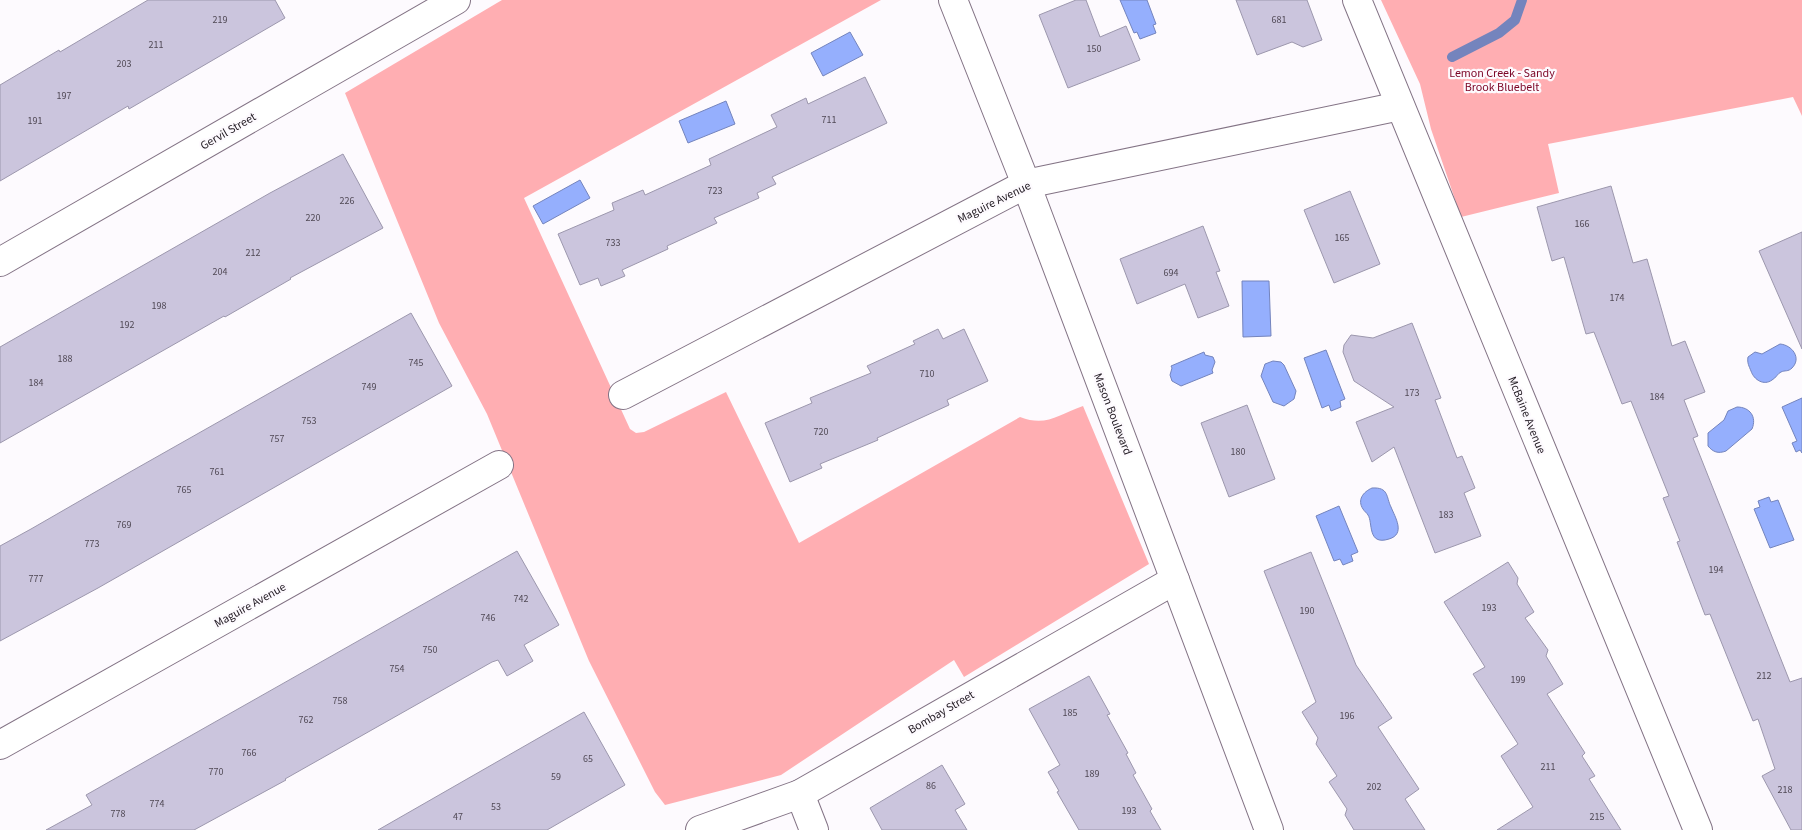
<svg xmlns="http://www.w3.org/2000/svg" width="1802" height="830" font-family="'Source Sans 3',sans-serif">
  <rect width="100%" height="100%" fill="#fdfafe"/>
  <g fill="#ffaeb2">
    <path d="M502 0H881L524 198 630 429 636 433 644 432 726 392 799 543 1020 417C1046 427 1058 415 1083 406L1149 564 964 677 954 660 781 775 665 805 655 792 589 661 487 414 439 323 345 93Z"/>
    <path d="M1381 0H1802V116L1793 97 1548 144 1559 193 1461 217 1431 129 1420 84Z"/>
  </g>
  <g fill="#95affd" stroke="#7484bd">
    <path d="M1120 0H1147L1156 24 1153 25 1156 33 1140 39 1137 32 1134 33Z"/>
    <path d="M850 32 863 55 823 76 811 53Z"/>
    <path d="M726 101 735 124 688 143 679 121Z"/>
    <path d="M580 180 590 198 543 224 533 206Z"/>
    <path d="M1242 281H1269L1271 336 1243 337Z"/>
    <path d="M1780 344C1792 345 1802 358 1792 368 1788 372 1785 370 1781 372 1778 373 1776 378 1772 380 1764 386 1754 380 1751 371 1749 366 1747 363 1748 357L1755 352 1762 354Z"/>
    <path d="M1326 350 1345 399 1340 401 1341 407 1331 411 1329 405 1322 408 1304 358Z"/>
    <path d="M1204 352 1205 355 1213 357 1215 362 1212 370 1213 373 1181 386 1172 381 1170 375 1172 368 1171 366Z"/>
    <path d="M1273 361 1281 362 1284 365 1296 391 1294 399 1284 406 1273 402 1261 376 1265 364Z"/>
    <path d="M1802 398V453L1800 450 1796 452 1792 443 1797 441 1782 407Z"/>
    <path d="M1737 407C1750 407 1757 417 1752 429L1726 451C1718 454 1713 452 1708 446V433L1724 420 1728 411Z"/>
    <path d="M1372 488C1389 487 1386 497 1391 507 1395 517 1406 534 1389 539 1367 546 1373 522 1368 515 1367 513 1364 511 1363 509 1357 500 1363 492 1372 488Z"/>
    <path d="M1769 497 1771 502 1778 500 1794 540 1770 548 1754 509 1760 507 1758 501Z"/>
    <path d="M1339 506 1358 552 1351 555 1353 561 1343 565 1340 559 1334 561 1316 516Z"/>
  </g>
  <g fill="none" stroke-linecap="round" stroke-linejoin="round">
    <path stroke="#7484bd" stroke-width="10" d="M1452 57 1499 33 1515 20 1522 0"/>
  </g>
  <g fill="#cbc5dd" stroke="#9c97ad">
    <path d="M148 0H275L285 18 129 109 128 106 0 181V85L59 50 60 52Z"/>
    <path d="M1076 0H1086L1100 37 1126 26 1140 60 1068 88 1039 15Z"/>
    <path d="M1236 0H1307L1322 40 1303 47 1292 42 1257 55Z"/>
    <path d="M865 77 887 123 772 177 776 184 757 193 759 198 714 218 717 223 667 246 668 249 622 270 625 276 601 286 598 278 580 285 558 234 614 210 612 203 643 190 645 195 711 165 709 159 777 127 771 115 806 98 808 104Z"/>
    <path d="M343 154 383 228 290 278 291 279 225 317 224 316 0 443V347L270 193Z"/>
    <path d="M1611 186 1633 263 1647 259 1672 346 1685 341 1705 392 1684 400 1698 436 1693 438 1790 682 1802 678V830H1791L1762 776 1775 769 1758 719 1753 721 1710 614 1705 615 1677 542 1680 541 1663 498 1669 496 1631 401 1622 404 1594 332 1586 334 1564 257 1552 261 1537 207Z"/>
    <path d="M1350 191 1380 264 1334 283 1304 210Z"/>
    <path d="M1203 226 1220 271 1216 272 1229 306 1198 318 1185 284 1137 304 1120 259Z"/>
    <path d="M1802 232V349L1759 251Z"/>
    <path d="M411 313 452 386 98 588 0 641V546L31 529 130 472Z"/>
    <path d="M1412 323 1441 398 1435 400 1457 458 1462 456 1475 488 1464 493 1481 536 1435 553 1394 447 1372 462 1356 422 1394 407 1354 381 1343 352 1344 345 1351 335 1373 338Z"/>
    <path d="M938 329 943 339 964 329 988 381 947 400 949 405 877 438 878 440 820 464 822 468 790 482 765 423 812 403 810 398 871 373 867 366 915 344 913 341Z"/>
    <path d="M1247 405 1275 479 1229 497 1201 423Z"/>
    <path d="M517 551 559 625 524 645 533 661 507 676 498 660 492 662 285 779 286 780 194 830H46L92 805 86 795Z"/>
    <path d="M1311 552 1356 665 1392 718 1378 727 1419 789 1405 799 1425 830H1354L1345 815 1347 809 1329 782 1337 776 1316 744 1318 738 1302 712 1316 702 1264 571Z"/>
    <path d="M1508 562 1518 578 1517 584 1534 612 1525 618 1548 650 1546 656 1563 684 1547 694 1585 753 1582 756 1595 776 1589 779 1621 830H1497L1533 807 1501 756 1518 744 1473 674 1485 667 1444 602Z"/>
    <path d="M1089 676 1110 714 1107 715 1128 753 1126 754 1136 773 1133 775 1152 809 1150 811 1161 830H1079L1057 792 1059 791 1048 772 1060 765 1029 709Z"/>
    <path d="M584 712 625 785 547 830H378Z"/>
    <path d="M942 765 965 804 955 810 967 830H882L870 808Z"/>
  </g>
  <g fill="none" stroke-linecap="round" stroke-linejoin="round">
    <defs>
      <g id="street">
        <path d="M953 0 1026 184 1269 830"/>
        <path d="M1357 0 1698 830"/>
        <path d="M0 262 456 0"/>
        <path d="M623 395 1026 184 1400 106"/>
        <path d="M0 745 499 465"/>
        <path d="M800 794 814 830"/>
        <path d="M700 830 800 794 1175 580"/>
      </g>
    </defs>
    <use href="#street" stroke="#837385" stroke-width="30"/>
    <use href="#street" stroke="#fff" stroke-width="28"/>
  </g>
  <g text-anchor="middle" stroke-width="4.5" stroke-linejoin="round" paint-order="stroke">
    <g font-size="10" fill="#504955">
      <text x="220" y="23">219</text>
      <text x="1279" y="23">681</text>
      <text x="156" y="48">211</text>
      <text x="1094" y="52">150</text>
      <text x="124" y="67">203</text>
      <text x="64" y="99">197</text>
      <text x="829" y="123">711</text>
      <text x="35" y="124">191</text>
      <text x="715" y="194">723</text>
      <text x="347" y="204">226</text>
      <text x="313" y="221">220</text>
      <text x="1582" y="227">166</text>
      <text x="1342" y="241">165</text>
      <text x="613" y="246">733</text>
      <text x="253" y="256">212</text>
      <text x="220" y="275">204</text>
      <text x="1171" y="276">694</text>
      <text x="1617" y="301">174</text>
      <text x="159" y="309">198</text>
      <text x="127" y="328">192</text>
      <text x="65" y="362">188</text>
      <text x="416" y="366">745</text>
      <text x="927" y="377">710</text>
      <text x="36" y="386">184</text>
      <text x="369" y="390">749</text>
      <text x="1412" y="396">173</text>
      <text x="1657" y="400">184</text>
      <text x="309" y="424">753</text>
      <text x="821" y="435">720</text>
      <text x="277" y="442">757</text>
      <text x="1238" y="455">180</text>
      <text x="217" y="475">761</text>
      <text x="184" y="493">765</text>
      <text x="1446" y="518">183</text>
      <text x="124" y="528">769</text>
      <text x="92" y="547">773</text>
      <text x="1716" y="573">194</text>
      <text x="36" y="582">777</text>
      <text x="521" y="602">742</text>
      <text x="1489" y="611">193</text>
      <text x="1307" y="614">190</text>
      <text x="488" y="621">746</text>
      <text x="430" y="653">750</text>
      <text x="397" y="672">754</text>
      <text x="1764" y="679">212</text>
      <text x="1518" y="683">199</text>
      <text x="340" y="704">758</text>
      <text x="1070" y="716">185</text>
      <text x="1347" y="719">196</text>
      <text x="306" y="723">762</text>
      <text x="249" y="756">766</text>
      <text x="588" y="762">65</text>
      <text x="1548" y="770">211</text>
      <text x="216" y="775">770</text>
      <text x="1092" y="777">189</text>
      <text x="556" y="780">59</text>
      <text x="931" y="789">86</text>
      <text x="1374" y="790">202</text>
      <text x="1785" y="793">218</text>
      <text x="157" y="807">774</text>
      <text x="496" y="810">53</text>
      <text x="1129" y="814">193</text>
      <text x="118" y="817">778</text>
      <text x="458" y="820">47</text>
      <text x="1597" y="820">215</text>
    </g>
    <g font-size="12" fill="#7b0425" stroke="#fdfafe">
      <text x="1502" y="77">Lemon Creek - Sandy<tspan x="1502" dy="14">Brook Bluebelt</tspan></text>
    </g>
    <g font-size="12" fill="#272028" stroke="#fdfafe">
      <text transform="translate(228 131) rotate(-30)" y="4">Gervil Street</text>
      <text transform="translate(994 202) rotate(-26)" y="4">Maguire Avenue</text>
      <text transform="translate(1113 414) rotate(69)" y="4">Mason Boulevard</text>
      <text transform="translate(1527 415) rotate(68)" y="4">McBaine Avenue</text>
      <text transform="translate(250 605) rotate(-29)" y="4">Maguire Avenue</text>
      <text transform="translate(941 712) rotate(-30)" y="4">Bombay Street</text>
    </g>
  </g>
</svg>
